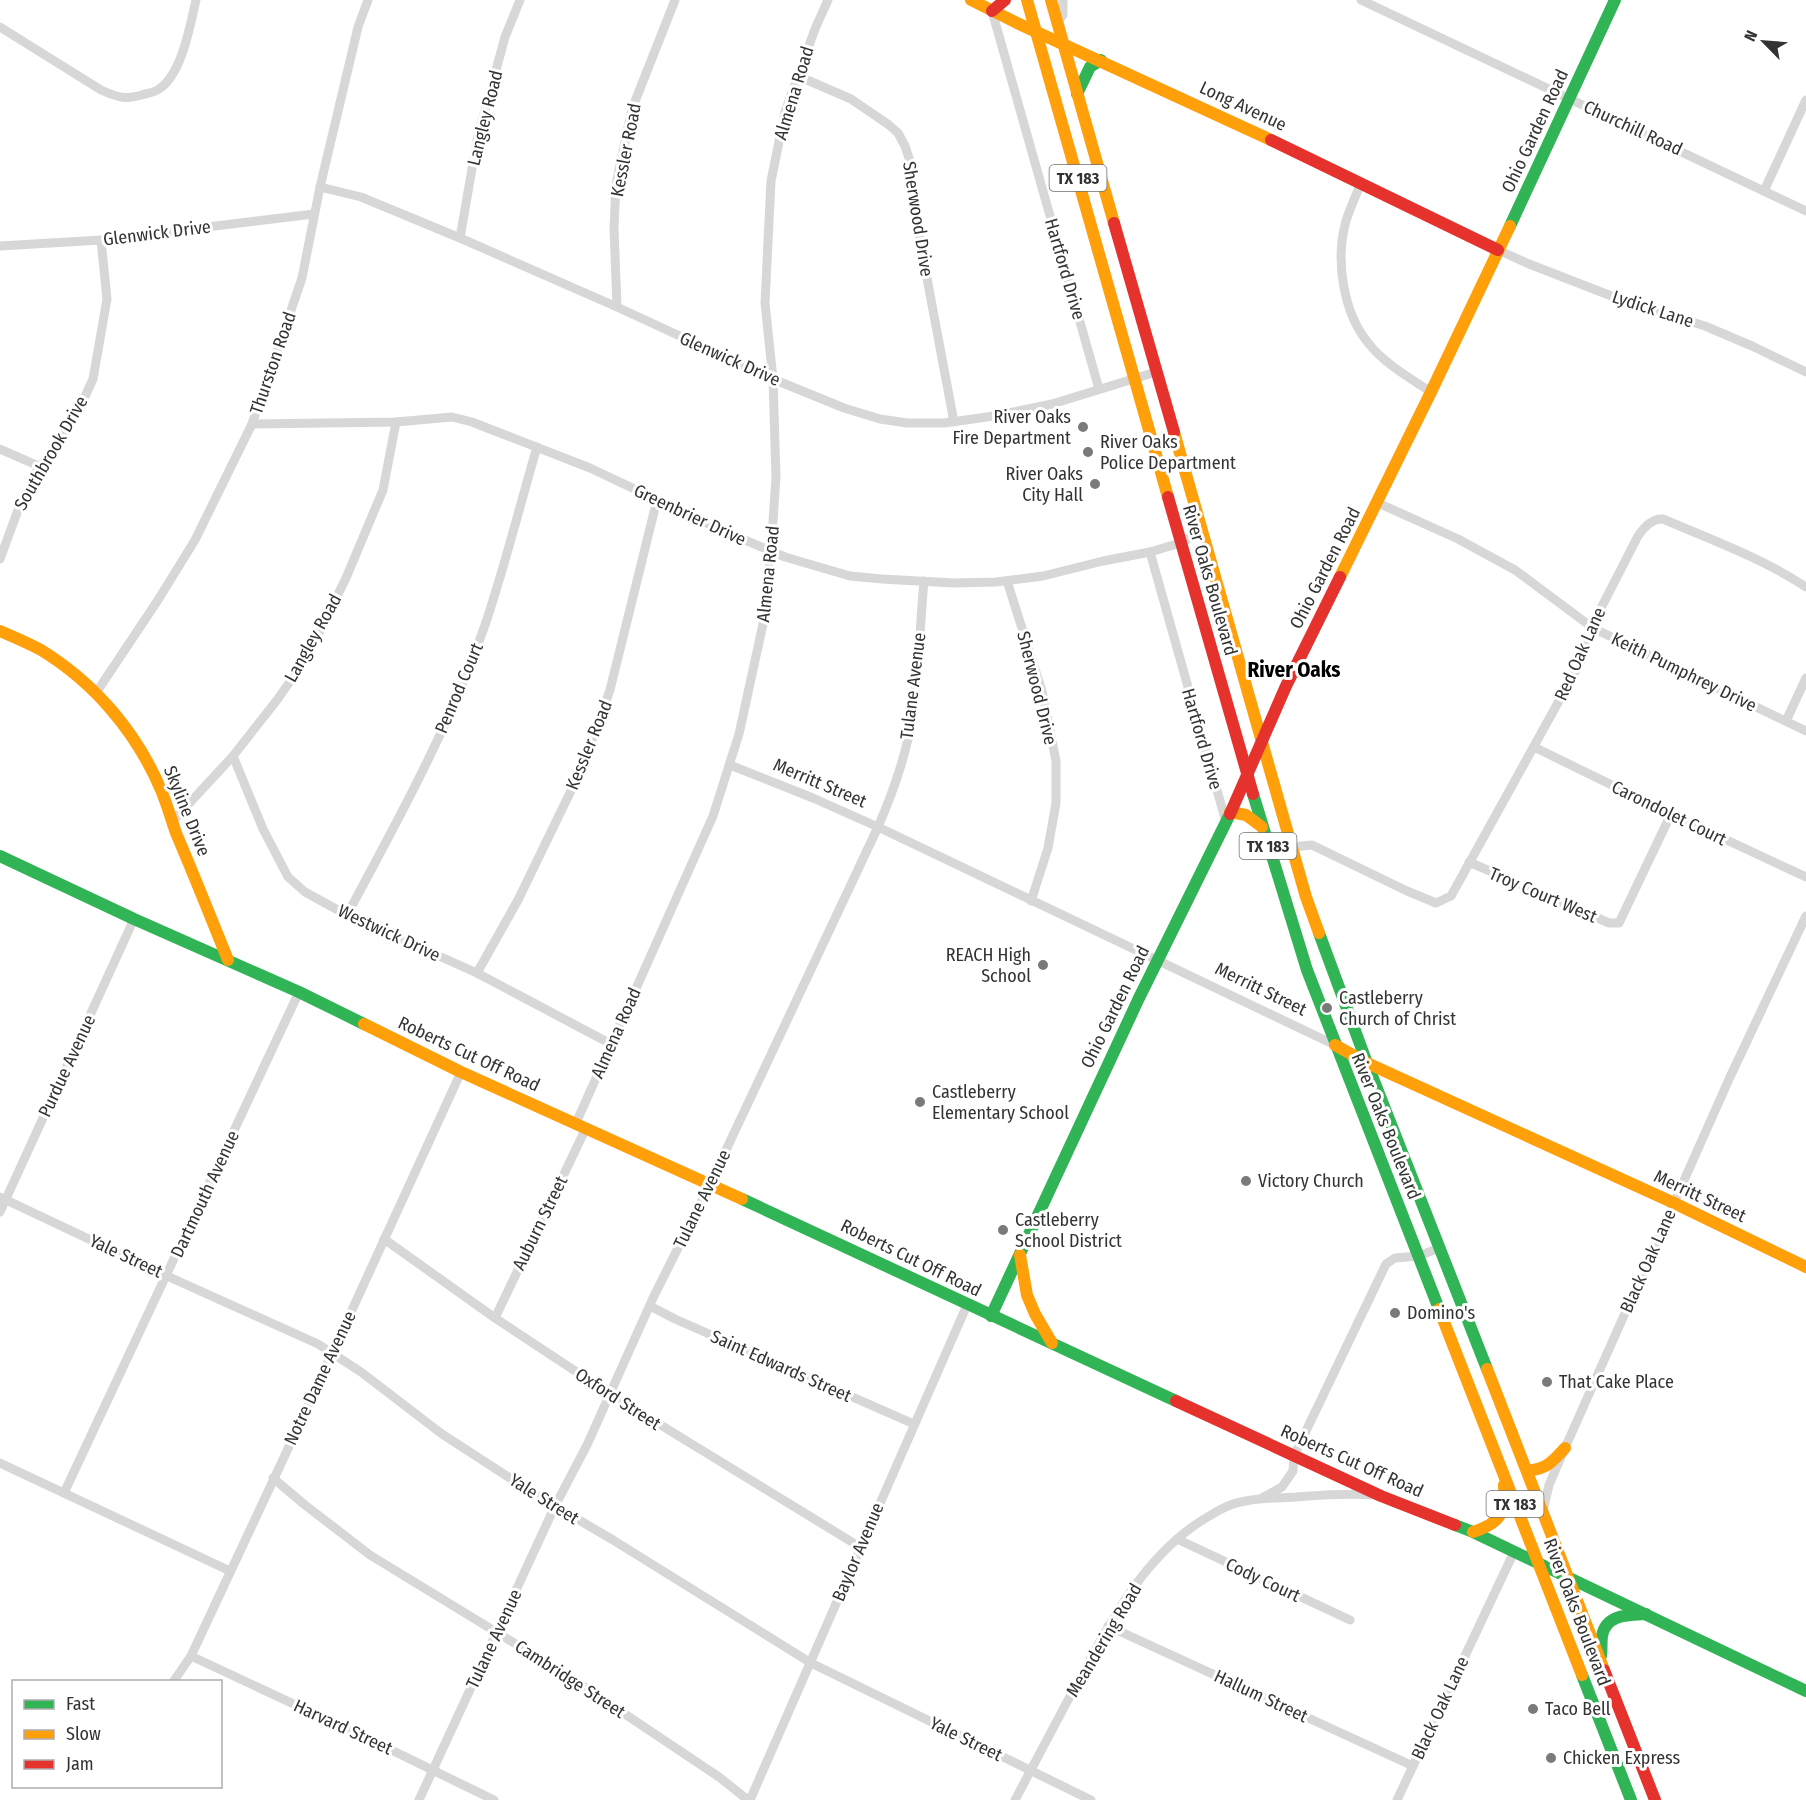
<svg xmlns="http://www.w3.org/2000/svg" width="1806" height="1800" font-family="'Fira Sans Condensed',sans-serif">
  <rect width="100%" height="100%" fill="#fff"/>
  <g fill="none" stroke-linecap="round" stroke-linejoin="round">
    <g stroke="#d7d7d7" stroke-width="9">
      <path d="M1361 0 1806 211"/>
      <path d="M992 11 1099 389"/>
      <path d="M1057 22 1063 15V0"/>
      <path d="M0 27 101 90C119 98 126 100 145 94 150 93 155 92 159 89 182 74 190 26 196 0"/>
      <path d="M798 76 851 99 889 125 898 133 905 146 909 158 920 241 954 422"/>
      <path d="M1361 183C1356 195 1350 208 1346 221 1335 260 1343 313 1369 344 1385 364 1410 378 1431 392"/>
      <path d="M320 187 361 197 460 238 617 307 773 379 844 408 880 419 907 423H944L994 416 1052 404 1156 372"/>
      <path d="M1764 191 1806 100"/>
      <path d="M460 238 477 140 505 37 520 0"/>
      <path d="M0 246 101 240 314 214"/>
      <path d="M1498 250 1529 264 1627 302 1705 326 1752 346 1806 372"/>
      <path d="M617 307 614 228 616 184 632 109 675 0"/>
      <path d="M252 424 396 422 452 417 472 422 590 468 719 529 785 557 850 576 882 579 954 583 996 582 1043 576 1103 561 1150 552 1180 543 1202 532"/>
      <path d="M0 449 41 467"/>
      <path d="M1378 503 1458 539 1515 570 1593 628 1806 731"/>
      <path d="M1150 552 1226 822"/>
      <path d="M0 559 18 510 37 471 76 416 93 379 107 299 101 240"/>
      <path d="M1007 581 1042 691 1056 761V803L1048 848 1031 901"/>
      <path d="M96 693 158 600 195 540 252 424 302 278 320 187 358 27 368 0"/>
      <path d="M1786 721 1806 678"/>
      <path d="M1534 747 1671 814 1806 877"/>
      <path d="M233 756 263 829 288 877 305 892 347 915 477 973 611 1044"/>
      <path d="M730 765 813 798 878 827 1335 1045"/>
      <path d="M172 822 233 756 277 700 296 673 319 633 346 578 383 490 396 422"/>
      <path d="M1292 847 1312 845 1407 891 1436 903 1451 896 1580 663 1599 612 1638 536C1644 527 1652 518 1663 519 1712 540 1762 558 1806 587"/>
      <path d="M1469 862 1609 923H1619L1671 814"/>
      <path d="M347 915C398 820 451 724 486 622 505 565 520 505 537 447"/>
      <path d="M477 973 518 900 582 768 610 690 657 500"/>
      <path d="M576 1123 713 816 739 734 763 624 771 551 776 477 773 379 765 303 771 181 785 112 815 29 828 0"/>
      <path d="M0 1197 167 1276 318 1344 361 1372 442 1434 533 1493 613 1540 811 1663 1091 1800"/>
      <path d="M0 1212 134 919"/>
      <path d="M384 1239 495 1318 610 1394 860 1547"/>
      <path d="M650 1306 675 1319 914 1424"/>
      <path d="M495 1318 586 1128"/>
      <path d="M0 1463 230 1571"/>
      <path d="M273 1478 305 1505 370 1555 565 1674 719 1777 748 1800"/>
      <path d="M64 1493 299 992"/>
      <path d="M1262 1498 1282 1487 1293 1471 1294 1456 1386 1264 1395 1258 1418 1256 1440 1248"/>
      <path d="M1543 1511 1549 1485 1565 1448 1730 1077 1806 916"/>
      <path d="M1177 1539 1350 1620"/>
      <path d="M1108 1626 1413 1766"/>
      <path d="M191 1656 375 1742 494 1800"/>
      <path d="M173 1682 191 1656 308 1406 461 1072"/>
      <path d="M419 1800 555 1506 587 1445 653 1298 710 1184 878 827C894 790 908 751 913 711 919 669 920 624 924 581"/>
      <path d="M750 1800 967 1305"/>
      <path d="M1015 1800C1036 1761 1056 1722 1077 1683 1110 1623 1142 1559 1201 1521 1211 1515 1221 1508 1233 1504 1253 1498 1275 1498 1296 1497 1323 1495 1348 1493 1374 1495"/>
      <path d="M1397 1800 1514 1552"/>
    </g>
    <g stroke="#30b455" stroke-width="12">
      <path d="M1077 94 1090 67 1101 60"/>
      <path d="M1510 226 1615 0"/>
      <path d="M1253 794 1307 970 1439 1309"/>
      <path d="M0 856 134 919 299 992 364 1024"/>
      <path d="M1319 933 1367 1063 1487 1369"/>
      <path d="M742 1199C887 1265 1031 1334 1176 1401"/>
      <path d="M991 1316 1139 998 1230 814"/>
      <path d="M1455 1525 1473 1532 1806 1691"/>
      <path d="M1601 1656C1602 1649 1601 1643 1602 1636 1606 1614 1628 1615 1646 1614"/>
      <path d="M1582 1675 1631 1800"/>
    </g>
    <g stroke="#ff9f0a" stroke-width="12">
      <path d="M971 0 1017 23 1271 140"/>
      <path d="M1027 0 1168 497"/>
      <path d="M1051 0 1114 223"/>
      <path d="M1174 432 1306 897 1319 933"/>
      <path d="M1340 577 1431 392 1510 226"/>
      <path d="M0 631C14 637 28 643 41 650 95 683 137 733 161 790 167 804 171 819 176 833 194 875 211 918 228 960"/>
      <path d="M1230 812 1246 815 1262 827"/>
      <path d="M364 1024 461 1072 742 1199"/>
      <path d="M1335 1045 1367 1063 1674 1203 1806 1267"/>
      <path d="M1020 1255 1027 1295 1035 1314 1052 1343"/>
      <path d="M1439 1309 1582 1675"/>
      <path d="M1487 1369 1604 1670"/>
      <path d="M1527 1471C1548 1468 1551 1463 1565 1448"/>
      <path d="M1473 1532C1500 1523 1506 1514 1504 1485"/>
    </g>
    <g stroke="#e5322d" stroke-width="12">
      <path d="M992 11 1005 0"/>
      <path d="M1271 140 1498 250"/>
      <path d="M1114 223 1174 432"/>
      <path d="M1168 497 1253 794"/>
      <path d="M1230 814 1286 686 1340 577"/>
      <path d="M1176 1401 1381 1496 1455 1525"/>
      <path d="M1604 1670 1655 1800"/>
    </g>
  </g>
  <g fill="#7a7a7a" stroke="#fff" stroke-width="2">
    <circle cx="1083" cy="427" r="6"/>
    <circle cx="1088" cy="452" r="6"/>
    <circle cx="1095" cy="484" r="6"/>
    <circle cx="1043" cy="965" r="6"/>
    <circle cx="1327" cy="1008" r="6"/>
    <circle cx="920" cy="1102" r="6"/>
    <circle cx="1246" cy="1181" r="6"/>
    <circle cx="1003" cy="1230" r="6"/>
    <circle cx="1395" cy="1313" r="6"/>
    <circle cx="1547" cy="1382" r="6"/>
    <circle cx="1533" cy="1709" r="6"/>
    <circle cx="1551" cy="1758" r="6"/>
  </g>
  <g text-anchor="middle" stroke-width="6" stroke-linejoin="round" paint-order="stroke">
    <g fill="#fff" stroke="#707070" stroke-width="1.5">
      <rect x="1049.5" y="165" width="57" height="26" rx="4.5"/>
      <rect x="1239.5" y="833" width="57" height="26" rx="4.5"/>
      <rect x="1486.5" y="1491" width="57" height="26" rx="4.5"/>
    </g>
    <g font-size="16" font-weight="bold" fill="#333">
      <text x="1078" y="184">TX 183</text>
      <text x="1268" y="852">TX 183</text>
      <text x="1515" y="1510">TX 183</text>
    </g>
    <g font-size="18" fill="#333" stroke="#fff">
      <text transform="translate(794 93) rotate(-73)" y="6">Almena Road</text>
      <text transform="translate(1243 106) rotate(25)" y="6">Long Avenue</text>
      <text transform="translate(485 118) rotate(-76)" y="6">Langley Road</text>
      <text transform="translate(1633 128) rotate(25)" y="6">Churchill Road</text>
      <text transform="translate(1535 131) rotate(-65)" y="6">Ohio Garden Road</text>
      <text transform="translate(626 150) rotate(-79)" y="6">Kessler Road</text>
      <text transform="translate(918 219) rotate(81)" y="6">Sherwood Drive</text>
      <text transform="translate(157 233) rotate(-7)" y="6">Glenwick Drive</text>
      <text transform="translate(1065 269) rotate(74)" y="6">Hartford Drive</text>
      <text transform="translate(1653 309) rotate(18)" y="6">Lydick Lane</text>
      <text transform="translate(730 359) rotate(24)" y="6">Glenwick Drive</text>
      <text transform="translate(273 363) rotate(-71)" y="6">Thurston Road</text>
      <text transform="translate(51 453) rotate(-60)" y="6">Southbrook Drive</text>
      <text transform="translate(690 515) rotate(25)" y="6">Greenbrier Drive</text>
      <text transform="translate(1325 568) rotate(-63)" y="6">Ohio Garden Road</text>
      <text transform="translate(768 574) rotate(-84)" y="6">Almena Road</text>
      <text transform="translate(1210 580) rotate(74)" y="6">River Oaks Boulevard</text>
      <text transform="translate(313 638) rotate(-61)" y="6">Langley Road</text>
      <text transform="translate(1580 654) rotate(-66)" y="6">Red Oak Lane</text>
      <text transform="translate(1684 672) rotate(26)" y="6">Keith Pumphrey Drive</text>
      <text transform="translate(913 686) rotate(-83)" y="6">Tulane Avenue</text>
      <text transform="translate(459 688) rotate(-67)" y="6">Penrod Court</text>
      <text transform="translate(1037 688) rotate(76)" y="6">Sherwood Drive</text>
      <text transform="translate(1202 739) rotate(74)" y="6">Hartford Drive</text>
      <text transform="translate(589 745) rotate(-68)" y="6">Kessler Road</text>
      <text transform="translate(820 783) rotate(23)" y="6">Merritt Street</text>
      <text transform="translate(187 811) rotate(68)" y="6">Skyline Drive</text>
      <text transform="translate(1669 813) rotate(26)" y="6">Carondolet Court</text>
      <text transform="translate(1543 895) rotate(23)" y="6">Troy Court West</text>
      <text transform="translate(389 933) rotate(25)" y="6">Westwick Drive</text>
      <text transform="translate(1261 989) rotate(26)" y="6">Merritt Street</text>
      <text transform="translate(1115 1007) rotate(-64)" y="6">Ohio Garden Road</text>
      <text transform="translate(616 1033) rotate(-66)" y="6">Almena Road</text>
      <text transform="translate(469 1054) rotate(25)" y="6">Roberts Cut Off Road</text>
      <text transform="translate(67 1066) rotate(-65)" y="6">Purdue Avenue</text>
      <text transform="translate(1386 1126) rotate(68)" y="6">River Oaks Boulevard</text>
      <text transform="translate(205 1194) rotate(-65)" y="6">Dartmouth Avenue</text>
      <text transform="translate(1700 1196) rotate(25)" y="6">Merritt Street</text>
      <text transform="translate(702 1199) rotate(-64)" y="6">Tulane Avenue</text>
      <text transform="translate(540 1223) rotate(-64)" y="6">Auburn Street</text>
      <text transform="translate(126 1256) rotate(25)" y="6">Yale Street</text>
      <text transform="translate(911 1258) rotate(26)" y="6">Roberts Cut Off Road</text>
      <text transform="translate(1648 1261) rotate(-66)" y="6">Black Oak Lane</text>
      <text transform="translate(781 1366) rotate(24)" y="6">Saint Edwards Street</text>
      <text transform="translate(320 1378) rotate(-65)" y="6">Notre Dame Avenue</text>
      <text transform="translate(618 1399) rotate(33)" y="6">Oxford Street</text>
      <text transform="translate(1352 1461) rotate(24)" y="6">Roberts Cut Off Road</text>
      <text transform="translate(544 1499) rotate(32)" y="6">Yale Street</text>
      <text transform="translate(858 1552) rotate(-67)" y="6">Baylor Avenue</text>
      <text transform="translate(1263 1580) rotate(25)" y="6">Cody Court</text>
      <text transform="translate(1577 1612) rotate(69)" y="6">River Oaks Boulevard</text>
      <text transform="translate(494 1639) rotate(-65)" y="6">Tulane Avenue</text>
      <text transform="translate(1104 1640) rotate(-59)" y="6">Meandering Road</text>
      <text transform="translate(570 1679) rotate(33)" y="6">Cambridge Street</text>
      <text transform="translate(1261 1696) rotate(25)" y="6">Hallum Street</text>
      <text transform="translate(1440 1708) rotate(-65)" y="6">Black Oak Lane</text>
      <text transform="translate(343 1727) rotate(25)" y="6">Harvard Street</text>
      <text transform="translate(966 1739) rotate(26)" y="6">Yale Street</text>
    </g>
    <g font-size="18" fill="#333" stroke="#fff" text-anchor="start">
      <text x="1071" y="423" text-anchor="end">River Oaks<tspan x="1071" dy="21">Fire Department</tspan></text>
      <text x="1100" y="448">River Oaks<tspan x="1100" dy="21">Police Department</tspan></text>
      <text x="1083" y="480" text-anchor="end">River Oaks<tspan x="1083" dy="21">City Hall</tspan></text>
      <text x="1031" y="961" text-anchor="end">REACH High<tspan x="1031" dy="21">School</tspan></text>
      <text x="1339" y="1004">Castleberry<tspan x="1339" dy="21">Church of Christ</tspan></text>
      <text x="932" y="1098">Castleberry<tspan x="932" dy="21">Elementary School</tspan></text>
      <text x="1258" y="1187">Victory Church</text>
      <text x="1015" y="1226">Castleberry<tspan x="1015" dy="21">School District</tspan></text>
      <text x="1407" y="1319">Domino's</text>
      <text x="1559" y="1388">That Cake Place</text>
      <text x="1545" y="1715">Taco Bell</text>
      <text x="1563" y="1764">Chicken Express</text>
    </g>
    <g font-size="21" font-weight="bold" fill="#000" stroke="#fff">
      <text x="1294" y="677">River Oaks</text>
    </g>
  </g>
  <rect x="12" y="1680" width="210" height="108" fill="#ffffff" stroke="#adadad" stroke-width="1.5"/>
  <rect x="24" y="1700" width="30" height="9" fill="#30b455" stroke="#adadad" stroke-width="1.5"/>
  <text x="66" y="1710" font-size="18" fill="#333333">Fast</text>
  <rect x="24" y="1730" width="30" height="9" fill="#ff9f0a" stroke="#adadad" stroke-width="1.5"/>
  <text x="66" y="1740" font-size="18" fill="#333333">Slow</text>
  <rect x="24" y="1760" width="30" height="9" fill="#e5322d" stroke="#adadad" stroke-width="1.5"/>
  <text x="66" y="1770" font-size="18" fill="#333333">Jam</text>
  <g transform="translate(1764 42) rotate(295)" stroke="#ffffff" stroke-width="4.5" paint-order="stroke">
  <path d="M0-4.5L10 22L0 15L-10 22Z" fill="#333333"/>
  <text y="-9" font-size="16" font-weight="bold" text-anchor="middle" fill="#333333">N</text>
  </g>
</svg>
